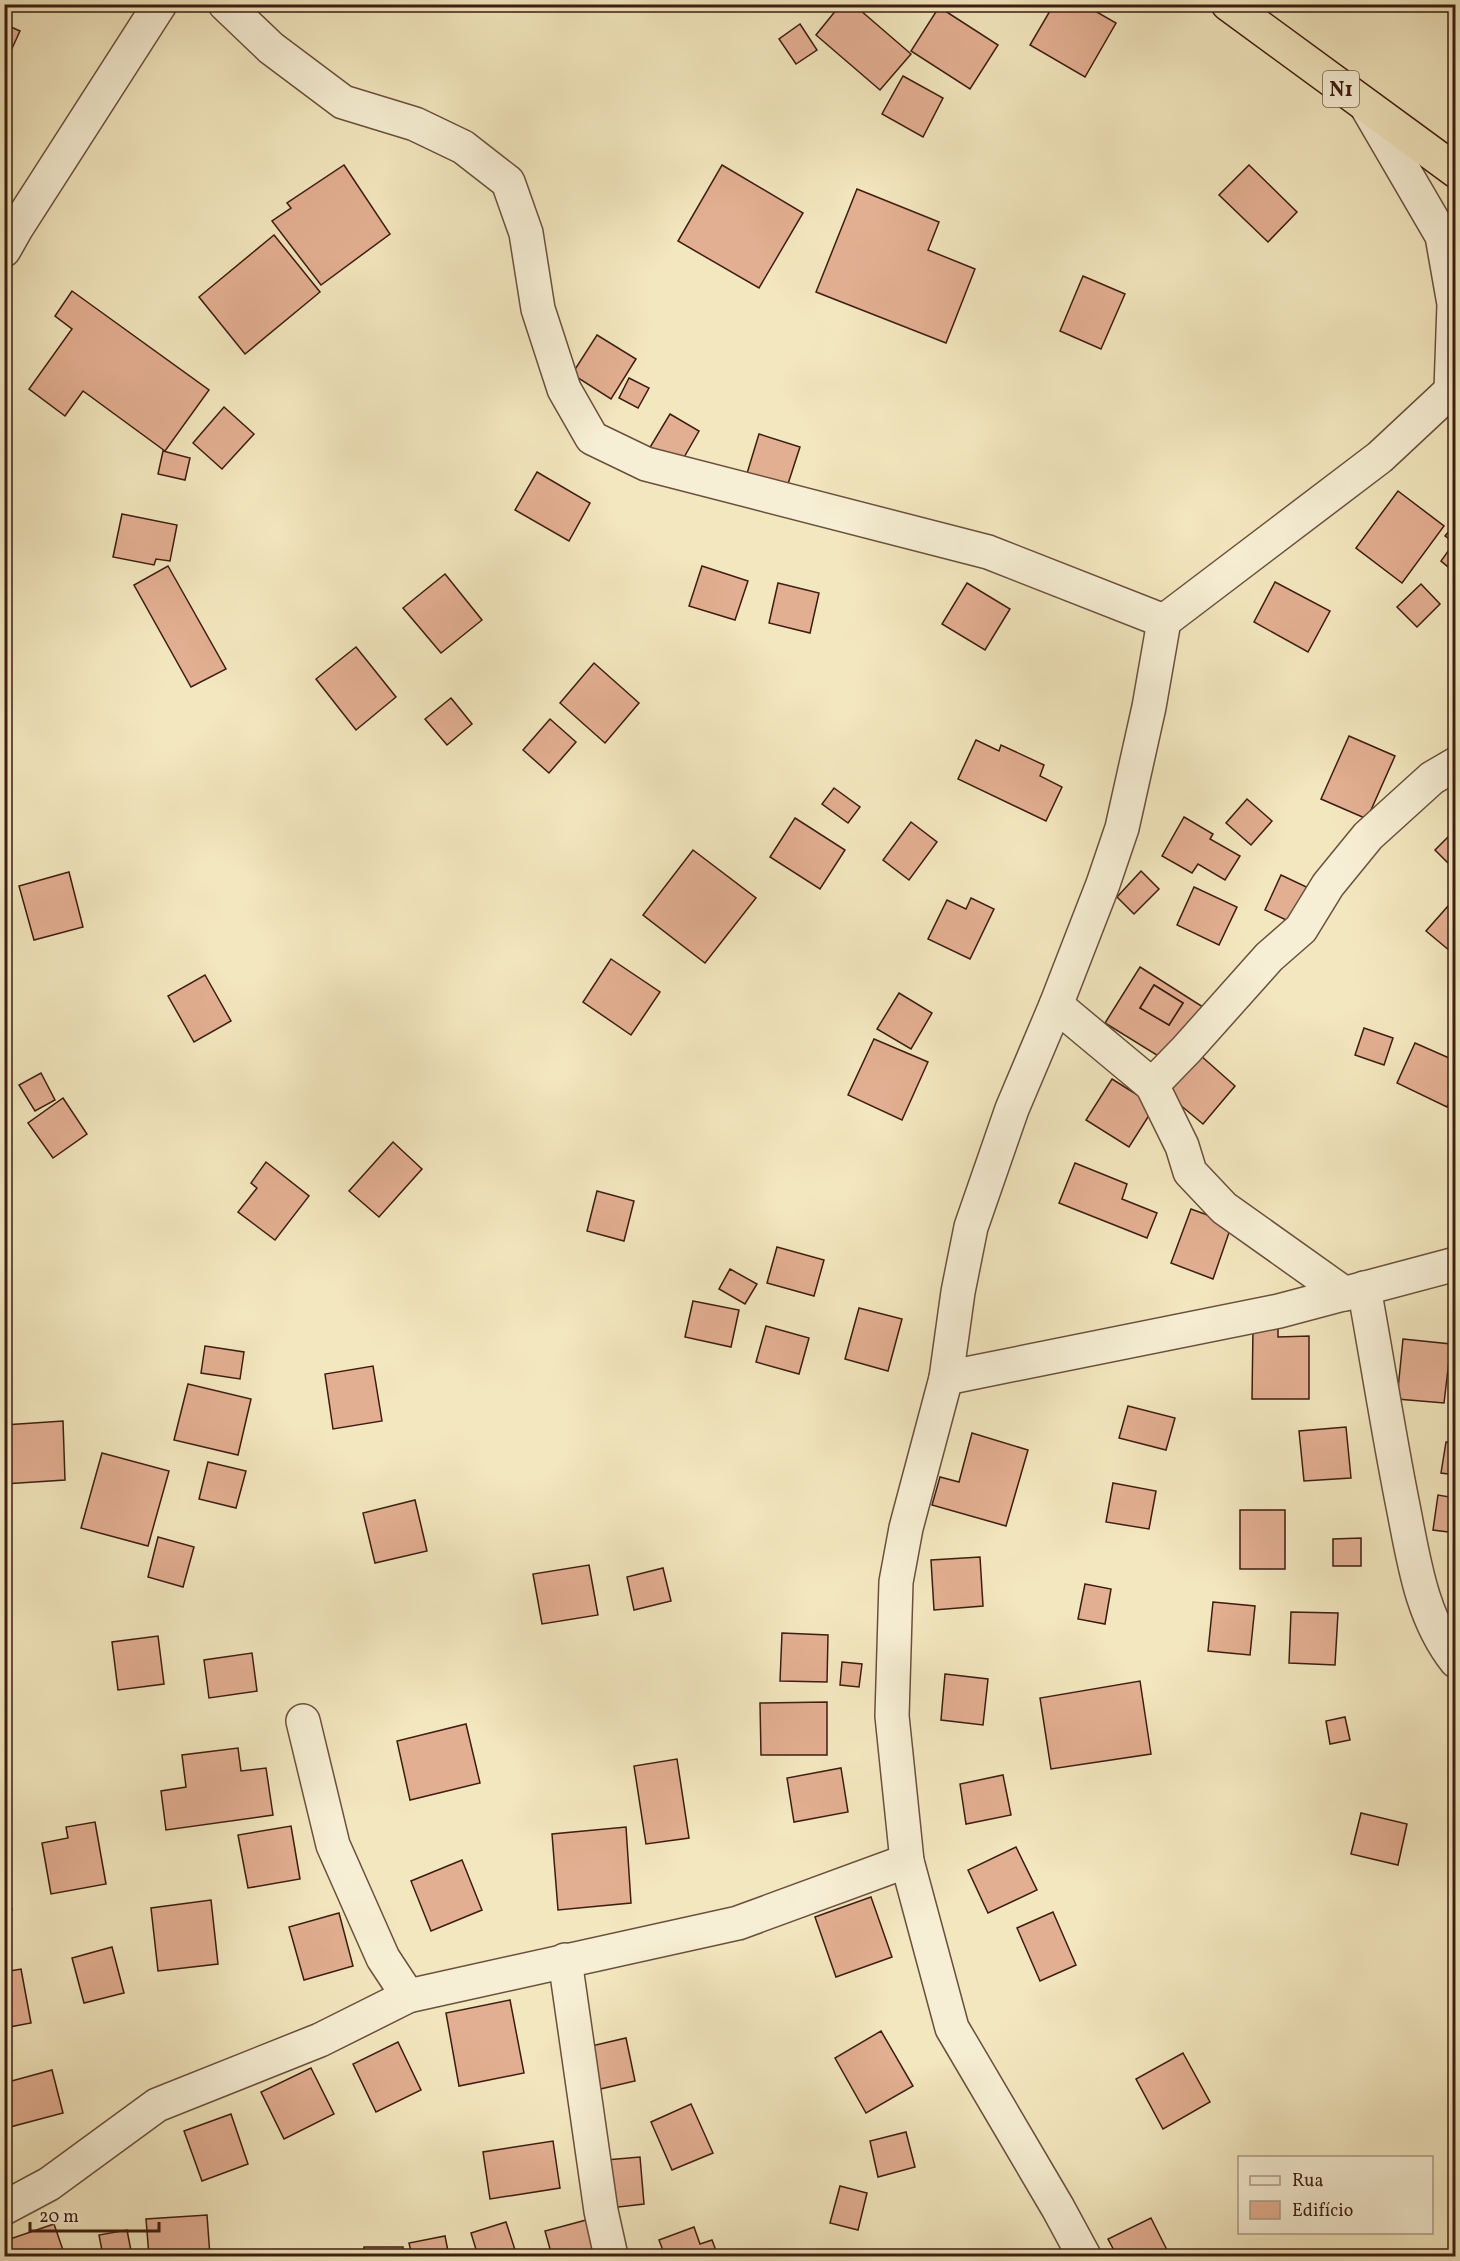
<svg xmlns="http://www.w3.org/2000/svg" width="1460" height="2261" font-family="Vollkorn,serif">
  <rect width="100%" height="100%" fill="#f3e7bf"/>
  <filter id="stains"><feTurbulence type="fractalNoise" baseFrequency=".00333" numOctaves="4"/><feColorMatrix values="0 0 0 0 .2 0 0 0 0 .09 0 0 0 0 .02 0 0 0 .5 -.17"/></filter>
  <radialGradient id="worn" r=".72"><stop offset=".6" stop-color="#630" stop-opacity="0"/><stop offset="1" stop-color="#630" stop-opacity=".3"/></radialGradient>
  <g fill="#e3af92" stroke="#3d1d10" stroke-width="1.5" fill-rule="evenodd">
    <path d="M841 4H853L911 54 880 90 816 35Z"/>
    <path d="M1054 4H1083L1116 23 1085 77 1030 45Z"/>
    <path d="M939 7 998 45 970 89 911 51Z"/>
    <path d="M4 24 20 31 4 66Z"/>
    <path d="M800 24 817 50 796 64 779 39Z"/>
    <path d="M903 76 943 98 923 137 882 114Z"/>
    <path d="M344 165 390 234 321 285 272 221 291 208 287 203Z"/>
    <path d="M722 165 803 213 759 288 678 241Z"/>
    <path d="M1249 165 1297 212 1268 242 1219 195Z"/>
    <path d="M857 189 939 222 928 250 975 269 946 343 816 292Z"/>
    <path d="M274 235 320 292 245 354 199 297Z"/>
    <path d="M1083 276 1125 294 1101 349 1060 331Z"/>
    <path d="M72 291 209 390 165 451 83 391 65 416 29 389 72 329 55 316Z"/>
    <path d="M597 335 636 359 611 399 572 374Z"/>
    <path d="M629 378 649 388 638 408 619 398Z"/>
    <path d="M224 407 254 434 222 469 193 443Z"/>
    <path d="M670 414 699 431 679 466 649 449Z"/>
    <path d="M759 434 800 447 785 493 745 480Z"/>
    <path d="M163 451 190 458 185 480 158 474Z"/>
    <path d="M537 472 590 503 569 541 515 510Z"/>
    <path d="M1398 491 1444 526 1402 583 1356 548Z"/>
    <path d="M122 514 177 525 170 561 156 559 154 565 113 557Z"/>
    <path d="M1456 523V568L1453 571 1441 561 1454 543 1445 536Z"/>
    <path d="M168 566 226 669 191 687 134 585Z"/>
    <path d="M702 566 748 581 735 620 689 606Z"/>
    <path d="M445 574 482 620 441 653 403 608Z"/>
    <path d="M1275 582 1330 611 1308 652 1254 622Z"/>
    <path d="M778 583 819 593 810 633 769 623Z"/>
    <path d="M967 583 1010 609 985 650 942 624Z"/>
    <path d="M1421 584 1440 604 1417 627 1397 607Z"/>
    <path d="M356 647 396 697 356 730 316 679Z"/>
    <path d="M594 663 639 703 605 743 560 703Z"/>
    <path d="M451 698 472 724 447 745 425 719Z"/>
    <path d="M550 719 576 742 549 773 523 750Z"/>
    <path d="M1349 736 1395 756 1367 819 1321 799Z"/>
    <path d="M976 740 999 751 1001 745 1044 765 1040 776 1062 787 1046 821 958 779Z"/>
    <path d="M834 788 860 807 848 823 822 804Z"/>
    <path d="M1247 799 1272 821 1251 845 1226 823Z"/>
    <path d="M1184 817 1213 834 1210 839 1240 856 1225 880 1198 864 1192 873 1162 856Z"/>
    <path d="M795 818 845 850 820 889 770 857Z"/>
    <path d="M911 822 937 842 909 880 883 860Z"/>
    <path d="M1456 829V871L1435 850Z"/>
    <path d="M693 850 756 898 705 963 643 915Z"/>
    <path d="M1141 871 1159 889 1134 914 1117 897Z"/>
    <path d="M69 872 83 927 34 940 19 886Z"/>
    <path d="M1281 875 1315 891 1299 926 1265 910Z"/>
    <path d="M1194 887 1237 907 1219 945 1177 925Z"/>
    <path d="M1456 897V956L1426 931Z"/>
    <path d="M971 898 994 909 970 959 928 939 947 900 966 909Z"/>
    <path d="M611 959 660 992 631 1035 583 1002Z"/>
    <path d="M1140 967 1203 1007 1168 1062 1105 1023ZM1154 985 1183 1003 1169 1025 1140 1008Z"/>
    <path d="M205 975 231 1021 194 1042 168 996Z"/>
    <path d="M1154 985 1183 1003 1169 1025 1140 1008Z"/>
    <path d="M899 993 932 1013 911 1049 877 1029Z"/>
    <path d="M1364 1028 1393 1038 1384 1065 1355 1055Z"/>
    <path d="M874 1039 928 1062 902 1120 848 1095Z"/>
    <path d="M1415 1043 1456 1061V1089L1447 1107 1397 1083Z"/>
    <path d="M1200 1055 1235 1086 1203 1124 1167 1094Z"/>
    <path d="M41 1073 55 1100 35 1111 19 1085Z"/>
    <path d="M1112 1079 1155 1106 1129 1147 1086 1120Z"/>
    <path d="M63 1098 87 1134 53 1158 28 1123Z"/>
    <path d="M393 1142 422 1169 379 1217 349 1191Z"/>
    <path d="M266 1162 309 1196 275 1240 238 1212 257 1188 251 1183Z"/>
    <path d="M1075 1163 1127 1184 1122 1199 1157 1213 1147 1238 1059 1203Z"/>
    <path d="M597 1191 634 1201 624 1241 587 1231Z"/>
    <path d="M1191 1209 1232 1224 1213 1279 1171 1263Z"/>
    <path d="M777 1247 824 1260 814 1296 767 1283Z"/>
    <path d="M730 1269 757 1284 745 1304 719 1289Z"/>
    <path d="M693 1301 739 1310 731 1347 685 1337Z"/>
    <path d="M859 1308 902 1319 888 1371 845 1359Z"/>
    <path d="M766 1326 809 1338 799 1374 756 1362Z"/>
    <path d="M1253 1328H1278V1337L1309 1336V1399H1252Z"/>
    <path d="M1403 1339 1451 1344 1444 1403 1397 1399Z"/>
    <path d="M205 1346 244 1352 240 1379 201 1373Z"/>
    <path d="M373 1366 382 1421 333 1429 325 1374Z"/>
    <path d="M188 1384 251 1399 238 1455 174 1440Z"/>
    <path d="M1128 1406 1175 1418 1166 1450 1119 1438Z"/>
    <path d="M63 1421 65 1480 4 1484V1425Z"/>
    <path d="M1346 1427 1351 1478 1304 1481 1299 1431Z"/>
    <path d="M972 1433 1028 1450 1006 1526 932 1505 940 1477 959 1482Z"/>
    <path d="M1446 1442 1456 1443V1475L1441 1473Z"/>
    <path d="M102 1453 169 1471 148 1546 81 1528Z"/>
    <path d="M208 1462 246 1471 236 1508 199 1499Z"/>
    <path d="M1113 1483 1156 1491 1149 1529 1106 1522Z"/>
    <path d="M1456 1492V1533L1433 1530 1438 1495 1455 1498Z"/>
    <path d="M415 1500 427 1551 375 1563 363 1513Z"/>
    <rect x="1240" y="1510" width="45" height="59"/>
    <path d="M158 1537 194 1547 183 1587 148 1577Z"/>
    <path d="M1361 1538V1566H1333V1539Z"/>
    <path d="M980 1557 983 1606 934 1610 931 1560Z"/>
    <path d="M589 1565 598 1615 542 1624 533 1574Z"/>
    <path d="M663 1568 671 1601 634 1610 627 1577Z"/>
    <path d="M1085 1584 1111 1589 1105 1624 1078 1619Z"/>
    <path d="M1213 1602 1255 1606 1250 1655 1208 1651Z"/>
    <path d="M1291 1612 1338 1613 1335 1665 1289 1663Z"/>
    <path d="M782 1633 828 1635 827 1682 780 1681Z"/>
    <path d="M158 1636 164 1684 118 1690 112 1642Z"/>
    <path d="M252 1653 257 1691 209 1698 204 1660Z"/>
    <path d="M842 1662 862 1664 859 1687 840 1685Z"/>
    <path d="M945 1674 988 1679 983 1725 941 1720Z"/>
    <path d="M1140 1681 1151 1754 1051 1769 1040 1698Z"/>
    <path d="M827 1702V1755H761L760 1703Z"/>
    <path d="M1345 1717 1350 1740 1330 1744 1326 1721Z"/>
    <path d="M466 1724 480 1783 410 1800 397 1741Z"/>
    <path d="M238 1748 241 1771 266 1768 273 1815 166 1830 161 1791 186 1787 182 1755Z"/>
    <path d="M677 1759 689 1838 646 1844 634 1766Z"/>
    <path d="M841 1768 848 1812 794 1822 787 1778Z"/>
    <path d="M1003 1775 1011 1815 966 1824 960 1784Z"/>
    <path d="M1361 1813 1407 1824 1398 1865 1351 1854Z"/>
    <path d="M95 1822 106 1884 51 1894 42 1843 68 1838 66 1827Z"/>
    <path d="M291 1826 300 1879 248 1888 238 1835Z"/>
    <path d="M626 1827 631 1903 558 1910 552 1834Z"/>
    <path d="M1016 1847 1037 1890 988 1913 968 1870Z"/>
    <path d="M462 1860 482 1910 431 1931 411 1881Z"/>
    <path d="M4 1880 12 1910 4 1912Z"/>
    <path d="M871 1897 892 1957 836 1977 815 1917Z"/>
    <path d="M211 1900 218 1964 158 1971 151 1908Z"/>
    <path d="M1053 1912 1076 1965 1040 1981 1017 1928Z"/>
    <path d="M339 1913 353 1966 304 1980 289 1927Z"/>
    <path d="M112 1947 124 1993 84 2003 72 1958Z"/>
    <path d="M21 1969 31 2023 4 2028V1972Z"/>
    <path d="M510 2000 524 2073 459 2086 446 2013Z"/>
    <path d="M881 2031 913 2086 866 2113 835 2058Z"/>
    <path d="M626 2038 635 2081 596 2090 587 2047Z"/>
    <path d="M398 2042 421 2090 376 2112 353 2064Z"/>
    <path d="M1183 2053 1210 2102 1163 2129 1136 2079Z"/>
    <path d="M311 2068 334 2114 284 2139 261 2092Z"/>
    <path d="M52 2070 63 2113 10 2127 4 2107V2083Z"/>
    <path d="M691 2104 713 2153 672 2170 651 2122Z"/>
    <path d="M231 2114 248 2164 202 2181 184 2131Z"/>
    <path d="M906 2132 915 2167 878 2177 870 2141Z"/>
    <path d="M553 2141 560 2188 490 2199 483 2152Z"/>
    <path d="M640 2157 644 2204 610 2208 606 2160Z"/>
    <path d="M840 2186 867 2193 858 2230 830 2223Z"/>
    <path d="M207 2215 210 2256H149L146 2219Z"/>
    <path d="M1151 2218 1170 2256H1117L1108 2239Z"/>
    <path d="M590 2219 600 2256H552L545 2231Z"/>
    <path d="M506 2222 517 2256H478L471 2233Z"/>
    <path d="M54 2224 65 2256H4V2241Z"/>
    <path d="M694 2227 700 2244 712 2240 718 2256H665L659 2240Z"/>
    <path d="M127 2230 132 2256H103L99 2235Z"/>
    <path d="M445 2236 449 2256H412L409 2243Z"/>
    <path d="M364 2247H403V2256H363Z"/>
  </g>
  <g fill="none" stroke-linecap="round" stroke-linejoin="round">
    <defs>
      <g id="minor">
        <path d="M225 4 271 48 343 102 415 124 463 147 508 182 526 233 538 309 564 389 592 438 646 464 988 552 1164 621"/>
        <path d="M1368 109 1442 236 1454 304 1451 390"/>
        <path d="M4 250 17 227 160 4"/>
        <path d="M1056 1005 1152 1085"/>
        <path d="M1364 1288C1377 1359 1388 1430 1402 1501 1413 1555 1420 1616 1456 1661"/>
        <path d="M1345 1294 1224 1208 1190 1172 1182 1146 1152 1085 1186 1050 1269 957 1301 929 1328 885 1368 836 1432 778 1456 764"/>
        <path d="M946 1378 1279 1311 1456 1264"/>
        <path d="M303 1721 333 1845 383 1958 408 1996"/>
        <path d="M565 1960 601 2211 611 2256"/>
        <path d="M4 2208 49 2184 157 2105 320 2040 408 1996 738 1923 907 1861"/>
        <path d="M1084 2256 1058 2208 952 2028 907 1861 892 1716 896 1582 906 1528 946 1378 958 1292 971 1227 1012 1109 1056 1005 1103 884 1122 828 1149 707 1164 621 1380 457 1456 386"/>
      </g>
      <path id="trunk" d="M1228 4 1456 171"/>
    </defs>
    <use href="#minor" stroke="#6a503c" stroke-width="36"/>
    <use href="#trunk" stroke="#3d1d10" stroke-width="36"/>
    <use href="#minor" stroke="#f7efd5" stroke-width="33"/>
    <use href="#trunk" stroke="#f3e7bf" stroke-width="33"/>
  </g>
  <g text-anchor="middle" stroke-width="4.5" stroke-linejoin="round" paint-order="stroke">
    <rect fill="#f7efd5" stroke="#755c4b" stroke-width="1.5" x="1323" y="71" width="36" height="36" rx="4.5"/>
    <g font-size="21" font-weight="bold" fill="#3d1d10">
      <text x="1341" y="96">N1</text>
    </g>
  </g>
  <rect width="1460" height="2261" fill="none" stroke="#f3e7bf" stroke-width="24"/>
  <rect x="6" y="6" width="1448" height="2249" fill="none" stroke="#3d1d10" stroke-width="3"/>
  <rect x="12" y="12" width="1436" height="2237" fill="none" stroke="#3d1d10" stroke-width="1.5"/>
  <rect x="1238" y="2156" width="195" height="78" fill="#f7efd5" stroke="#ad9b86" stroke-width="1.5"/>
  <rect x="1250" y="2176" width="30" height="9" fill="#f7efd5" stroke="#ad9b86" stroke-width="1.5"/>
  <text x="1292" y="2186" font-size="18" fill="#3d1d10">Rua</text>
  <rect x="1250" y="2201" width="30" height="18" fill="#e3af92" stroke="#ad9b86" stroke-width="1.5"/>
  <text x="1292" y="2216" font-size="18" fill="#3d1d10">Edifício</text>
  <path d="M30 2222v9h129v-9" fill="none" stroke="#3d1d10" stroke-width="3"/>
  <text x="39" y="2222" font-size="18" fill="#3d1d10" stroke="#f7efd5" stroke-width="4.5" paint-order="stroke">20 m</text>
  <rect width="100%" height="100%" filter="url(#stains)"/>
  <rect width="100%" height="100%" fill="url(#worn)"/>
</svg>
